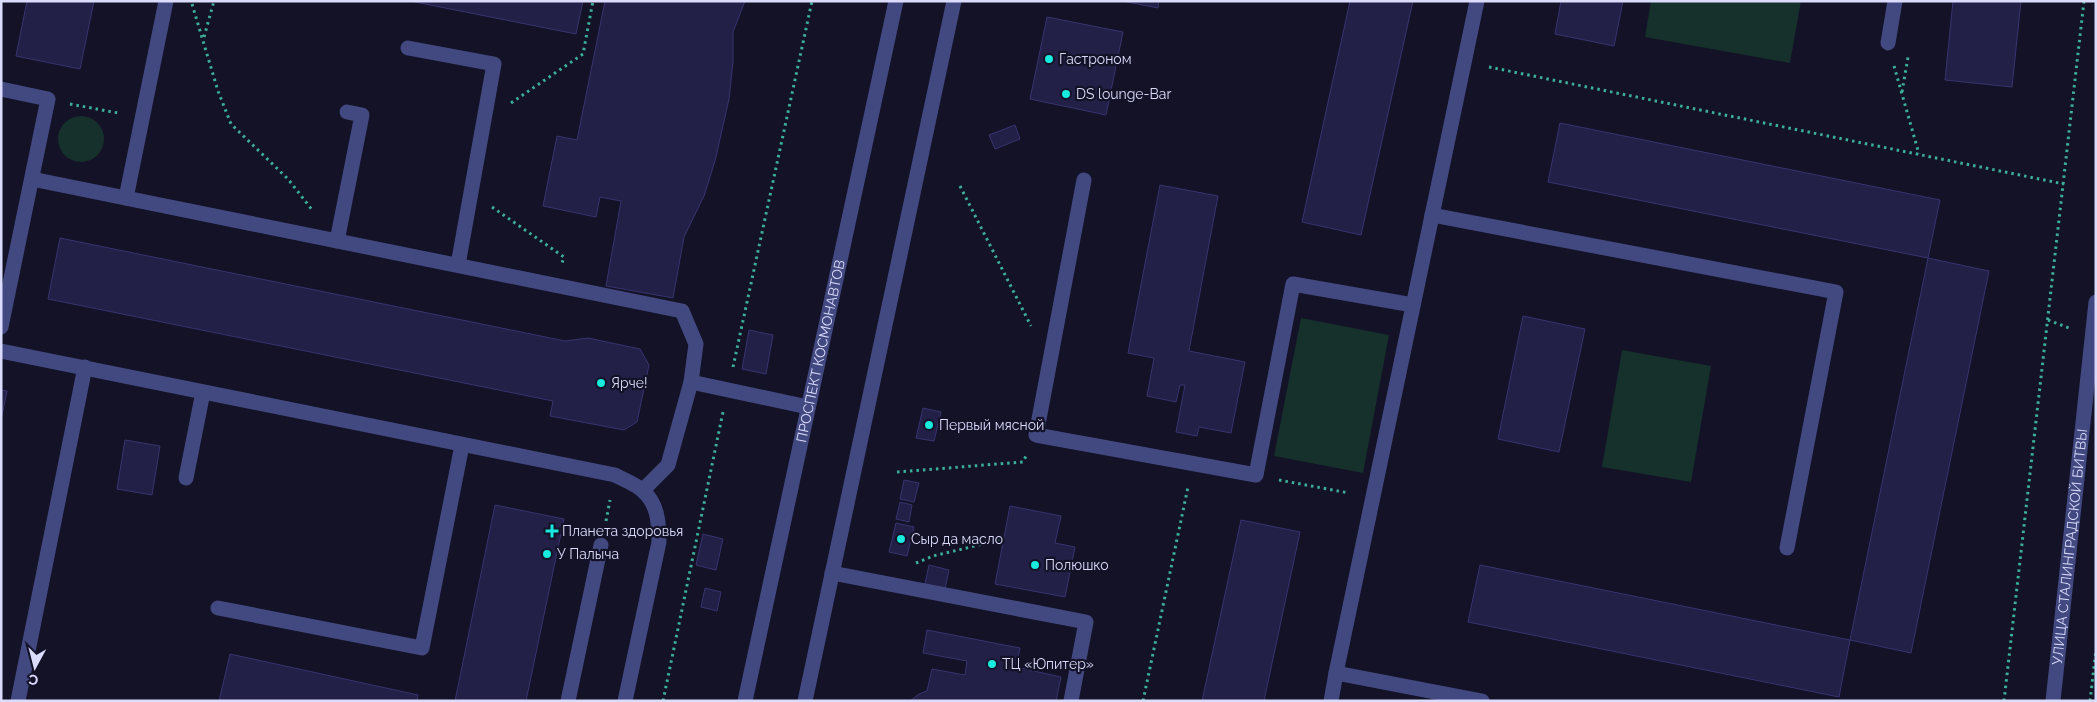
<svg xmlns="http://www.w3.org/2000/svg" width="2097" height="702" font-family="Raleway,sans-serif">
  <rect width="100%" height="100%" fill="#131227"/>
  <g fill="#16302b">
    <path d="M1651 1H1801L1790 63 1645 37Z"/>
    <circle cx="81" cy="139" r="23"/>
    <path d="M1301 318 1389 335 1363 473 1274 456Z"/>
    <path d="M1622 350 1711 366 1691 482 1602 467Z"/>
  </g>
  <g fill="#222046" stroke="#373470">
    <path d="M27 1H94L80 69 16 56Z"/>
    <path d="M410 1H583L576 34Z"/>
    <path d="M605 1H745L733 32V62L729 99 715 161 704 196 684 237 673 298 606 286 621 201 600 197 596 217 543 206 557 136 577 140Z"/>
    <path d="M1122 1H1159L1158 8Z"/>
    <path d="M1350 1H1413L1361 235 1302 222Z"/>
    <path d="M1561 1H1623L1614 46 1555 34Z"/>
    <path d="M1953 1H2021L2012 87 1945 80Z"/>
    <path d="M1047 17 1123 32 1106 115 1030 99Z"/>
    <path d="M1560 123 1940 200 1928 258 1548 182Z"/>
    <path d="M1015 125 1020 139 995 149 989 135Z"/>
    <path d="M1160 185 1218 196 1189 351 1245 362 1231 433 1199 427 1197 436 1176 432 1185 385H1180L1176 402 1147 396 1154 358 1128 353Z"/>
    <path d="M60 238 565 341 588 338 640 349 649 365 637 422 624 430 550 416 553 401 48 299Z"/>
    <path d="M1928 258 1989 271 1911 653 1850 640Z"/>
    <path d="M1523 316 1585 329 1559 452 1498 439Z"/>
    <path d="M749 330 773 335 766 374 742 369Z"/>
    <path d="M1 390 7 391 1 420Z"/>
    <path d="M923 408 941 412 934 441 916 438Z"/>
    <path d="M125 440 160 446 152 495 117 489Z"/>
    <path d="M904 480 919 483 914 502 900 499Z"/>
    <path d="M900 502 912 505 909 522 896 519Z"/>
    <path d="M495 505 564 519 526 701H455Z"/>
    <path d="M1010 506 1061 516 1055 543 1075 547 1065 597 995 584Z"/>
    <path d="M1241 520 1300 532 1264 701H1202Z"/>
    <path d="M896 523 914 527 907 556 889 552Z"/>
    <path d="M703 534 723 539 716 570 696 565Z"/>
    <path d="M929 565 949 570 945 589 925 584Z"/>
    <path d="M1480 565 1850 640 1839 697 1468 622Z"/>
    <path d="M705 588 721 592 717 611 701 607Z"/>
    <path d="M927 630 1020 648 1016 667 1061 677 1056 701H910L919 694 927 691 932 669 965 675 967 661 923 653Z"/>
    <path d="M230 654 418 695 417 701H219Z"/>
  </g>
  <g fill="none" stroke-linecap="round" stroke-linejoin="round">
    <g stroke="#3baf97" stroke-width="3" stroke-dasharray="2.5 4" stroke-linecap="butt">
      <path d="M192 4 218 91 231 124 288 179 313 211"/>
      <path d="M204 37 214 1"/>
      <path d="M1894 66 1919 154"/>
      <path d="M1489 67 2064 184"/>
      <path d="M1902 92 1908 57"/>
      <path d="M511 103 583 54 593 1"/>
      <path d="M70 104 118 113"/>
      <path d="M960 186 1031 326"/>
      <path d="M492 207 564 257 562 263"/>
      <path d="M2048 320 2069 328"/>
      <path d="M733 367 812 1"/>
      <path d="M897 472 1023 462 1026 456"/>
      <path d="M1279 480 1349 493"/>
      <path d="M606 521 610 500"/>
      <path d="M916 563 933 556 1004 539"/>
      <path d="M663 701 723 412"/>
      <path d="M1143 701 1188 487"/>
      <path d="M2004 701 2084 1"/>
      <path d="M2090 701 2096 650"/>
    </g>
    <g stroke="#424981" stroke-width="15">
      <path d="M1888 43 1895 1"/>
      <path d="M408 48 494 64 458 265"/>
      <path d="M1 89 48 99 1 327"/>
      <path d="M32 179 682 311 696 344 691 382 668 465 643 490"/>
      <path d="M1084 180 1036 435 1256 475 1293 284 1413 305"/>
      <path d="M126 198 166 1"/>
      <path d="M1432 215 1836 292 1787 548"/>
      <path d="M337 241 362 115 347 112"/>
      <path d="M1 351 615 475C624 480 636 484 643 491 658 504 659 524 659 542L625 701"/>
      <path d="M691 382 808 407"/>
      <path d="M186 478 203 392"/>
      <path d="M832 573 1086 622 1071 701"/>
      <path d="M218 608 422 648 462 445"/>
      <path d="M1336 673 1477 1"/>
      <path d="M18 701 85 367"/>
      <path d="M568 701 601 545"/>
      <path id="s1" d="M745 701 896 1"/>
      <path d="M805 701 954 1"/>
      <path d="M1331 701 1336 673 1482 701"/>
      <path id="s2" d="M2053 701 2096 302"/>
    </g>
  </g>
  <g fill="#19eae0" stroke="#131227" stroke-width="2">
    <circle cx="1049" cy="59" r="5"/>
    <circle cx="1066" cy="94" r="5"/>
    <circle cx="601" cy="383" r="5"/>
    <circle cx="929" cy="425" r="5"/>
    <path d="M549.5 523.5h5v5h5v5h-5v5h-5v-5h-5v-5h5z"/>
    <circle cx="901" cy="539" r="5"/>
    <circle cx="547" cy="554" r="5"/>
    <circle cx="1035" cy="565" r="5"/>
    <circle cx="992" cy="664" r="5"/>
  </g>
  <g text-anchor="middle" stroke-width="4.5" stroke-linejoin="round" paint-order="stroke">
    <g font-size="14" fill="#dbdcfc" stroke="#131227" text-anchor="start">
      <text x="1059" y="64">Гастроном</text>
      <text x="1076" y="99">DS lounge-Bar</text>
      <text x="611" y="388">Ярче!</text>
      <text x="939" y="430">Первый мясной</text>
      <text x="562" y="536">Планета здоровья</text>
      <text x="911" y="544">Сыр да масло</text>
      <text x="557" y="559">У Палыча</text>
      <text x="1045" y="570">Полюшко</text>
      <text x="1002" y="669">ТЦ «Юпитер»</text>
    </g>
    <g font-size="14" fill="#dbdcfc" stroke="#131227">
      <text dy="5" stroke="none"><textPath href="#s1" startOffset="358">ПРОСПЕКТ КОСМОНАВТОВ</textPath></text>
      <text dy="5" stroke="none"><textPath href="#s2" startOffset="155">УЛИЦА СТАЛИНГРАДСКОЙ БИТВЫ</textPath></text>
    </g>
  </g>
  <rect width="2097" height="702" fill="none" stroke="#dbdcfc" stroke-width="5"/>
  <g transform="translate(35 667) rotate(187)" stroke="#131227" stroke-width="4" paint-order="stroke">
  <path d="M0-4L9 19L0 12L-9 19Z" fill="#dbdcfc"/>
  <text y="-8" font-size="14" font-weight="bold" text-anchor="middle" fill="#dbdcfc">С</text>
  </g>
</svg>
